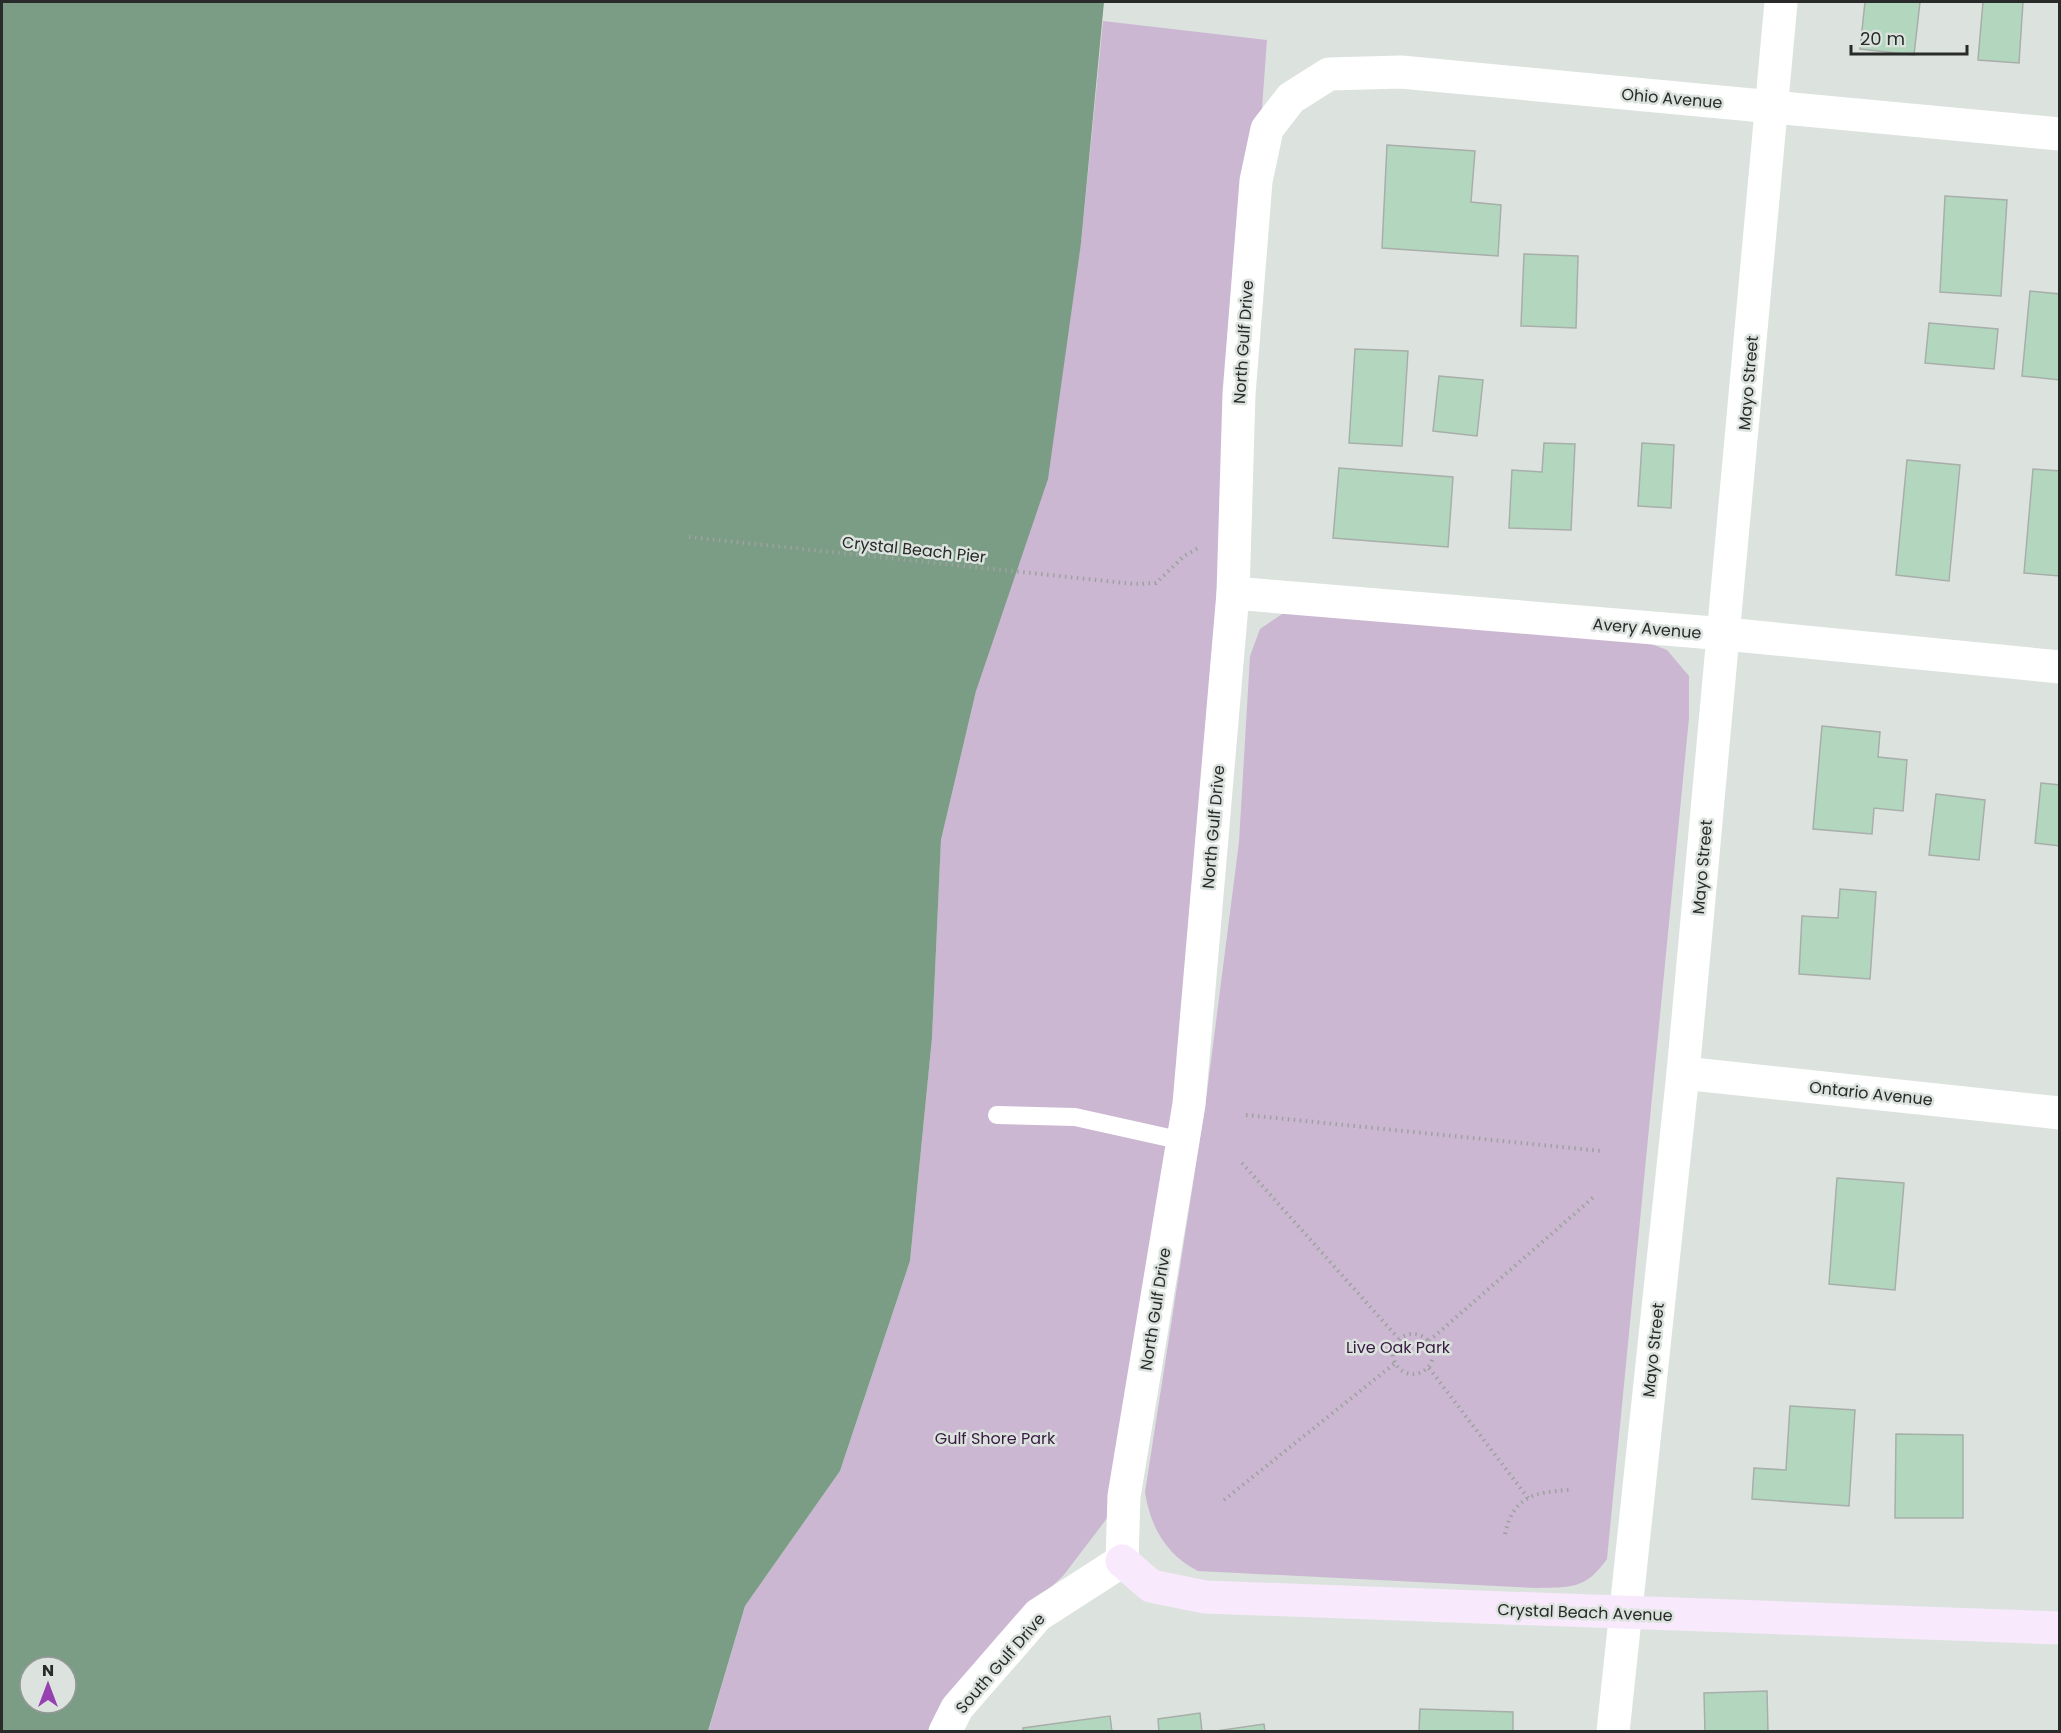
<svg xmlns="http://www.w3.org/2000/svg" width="2061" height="1733" font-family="Poppins,sans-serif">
  <rect width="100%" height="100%" fill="#dce3de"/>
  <g fill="#cbb7d2">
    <path d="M1103 21 1267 40 1189 1104 1124 1496 1063 1576 997 1637 933 1731 708 1732 745 1606 840 1471 910 1261 932 1038 941 840 1081 243Z"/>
    <path d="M1323 611 1633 637 1667 650 1689 676V718L1607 1559C1585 1590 1571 1587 1536 1588L1198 1571C1166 1555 1150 1526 1145 1492L1206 1100 1239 842 1250 656 1260 629 1282 614Z"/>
  </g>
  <path fill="#7b9d86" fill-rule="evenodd" d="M2 2H1104L1081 243 1048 479 976 691 941 840 932 1038 910 1261 840 1471 745 1606 708 1731H2ZM30 1667H66V1703H30Z"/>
  <g fill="#b3d7be" stroke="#a8aeaa" stroke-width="1.5">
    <path d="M1865 2H1920L1914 55 1860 49Z"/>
    <path d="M1983 2H2023L2019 63 1978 60Z"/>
    <path d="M1387 145 1475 151 1471 202 1501 205 1498 256 1382 248Z"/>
    <path d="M1945 196 2007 200 2001 296 1940 292Z"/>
    <path d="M1524 254 1578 256 1576 328 1521 326Z"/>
    <path d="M2030 291 2060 294V380L2022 376Z"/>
    <path d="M1929 323 1998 329 1994 369 1925 363Z"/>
    <path d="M1355 349 1408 351 1402 446 1349 443Z"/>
    <path d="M1439 376 1483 380 1477 436 1433 431Z"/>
    <path d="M1544 443 1575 444 1571 530 1509 528 1512 470 1542 472Z"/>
    <path d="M1642 443 1674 445 1671 508 1638 506Z"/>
    <path d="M1907 460 1960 465 1949 581 1896 575Z"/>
    <path d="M1339 468 1453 477 1448 547 1333 538Z"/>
    <path d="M2033 469 2060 471V576L2024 573Z"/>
    <path d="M1822 726 1880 732 1878 757 1907 760 1903 811 1874 808 1872 834 1813 829Z"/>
    <path d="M2041 783 2060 785V846L2035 843Z"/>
    <path d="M1936 794 1985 800 1979 860 1929 855Z"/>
    <path d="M1840 889 1876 892 1870 979 1799 974 1802 916 1838 918Z"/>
    <path d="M1837 1178 1904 1183 1895 1290 1829 1284Z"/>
    <path d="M1790 1406 1855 1410 1849 1506 1752 1499 1754 1468 1786 1470Z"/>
    <path d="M1896 1434 1963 1435V1518H1895Z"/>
    <path d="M1767 1691 1768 1732H1705L1704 1693Z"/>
    <path d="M1420 1709 1513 1712V1732H1419Z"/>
    <path d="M1200 1713 1202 1732H1159L1158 1719Z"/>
    <path d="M1110 1716 1112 1732H1023V1728Z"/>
    <path d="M1264 1724 1265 1732H1209Z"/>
  </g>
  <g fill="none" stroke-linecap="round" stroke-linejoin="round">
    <g stroke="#9da29e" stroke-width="4" stroke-dasharray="1.5 4.5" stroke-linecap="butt">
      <path d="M689 537 1135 584 1156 583 1184 556 1198 548"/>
      <path d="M1246 1115 1601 1151"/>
      <path d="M1242 1163 1398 1338"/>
      <circle cx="1413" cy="1354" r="20"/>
      <path d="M1429 1341 1596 1195"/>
      <path d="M1429 1368 1528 1498"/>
      <path d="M1224 1500 1394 1364"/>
      <path d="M1505 1534C1513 1497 1534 1492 1569 1490"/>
    </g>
    <path stroke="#fff" stroke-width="18" d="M997 1115 1075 1117 1183 1141"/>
    <g stroke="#fff" stroke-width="33">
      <path d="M1233 593 1725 634 2060 667"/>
      <path d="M1683 1073 2060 1113"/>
      <path d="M945 1732 957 1708 1038 1615 1122 1561 1124 1496 1189 1104 1233 593 1239 394 1256 181 1267 129 1291 98 1329 74 1401 72 2060 134"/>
      <path d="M1613 1732 1683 1073 1781 2"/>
    </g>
    <path stroke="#f8eafc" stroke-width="33" d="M1122 1561 1151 1586 1205 1597 2060 1628"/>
  </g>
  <g text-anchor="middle" stroke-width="5" stroke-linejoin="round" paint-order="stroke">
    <g font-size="16" fill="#282b29" stroke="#dce3de">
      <text transform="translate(1672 98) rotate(5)" y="6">Ohio Avenue</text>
      <text transform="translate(1243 342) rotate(-86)" y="6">North Gulf Drive</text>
      <text transform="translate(1748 383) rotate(-85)" y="6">Mayo Street</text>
      <text transform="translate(914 549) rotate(6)" y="6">Crystal Beach Pier</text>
      <text transform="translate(1647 628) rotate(5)" y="6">Avery Avenue</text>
      <text transform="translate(1213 827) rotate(-85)" y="6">North Gulf Drive</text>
      <text transform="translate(1702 867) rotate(-85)" y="6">Mayo Street</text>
      <text transform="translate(1871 1093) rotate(6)" y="6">Ontario Avenue</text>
      <text transform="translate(1155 1309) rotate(-81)" y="6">North Gulf Drive</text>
      <text transform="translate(1653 1350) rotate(-84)" y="6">Mayo Street</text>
      <text transform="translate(1585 1612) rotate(2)" y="6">Crystal Beach Avenue</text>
      <text transform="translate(1000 1663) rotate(-49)" y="6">South Gulf Drive</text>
    </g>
    <g font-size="16" fill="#391a42" stroke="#dce3de">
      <text x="1398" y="1353">Live Oak Park</text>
      <text x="995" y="1444">Gulf Shore Park</text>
    </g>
  </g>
  <rect width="2061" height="1733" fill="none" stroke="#282b29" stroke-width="6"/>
  <g transform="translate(48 1685)"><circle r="28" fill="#dce3de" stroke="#949996" stroke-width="1.5"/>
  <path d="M0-4.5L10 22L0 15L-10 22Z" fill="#9641af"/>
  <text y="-9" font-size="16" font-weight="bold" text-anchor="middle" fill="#282b29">N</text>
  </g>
  <path d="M1851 45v9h116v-9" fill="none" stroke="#282b29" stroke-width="3"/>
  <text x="1860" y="45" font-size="18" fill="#282b29" stroke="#dce3de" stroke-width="4.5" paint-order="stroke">20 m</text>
</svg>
